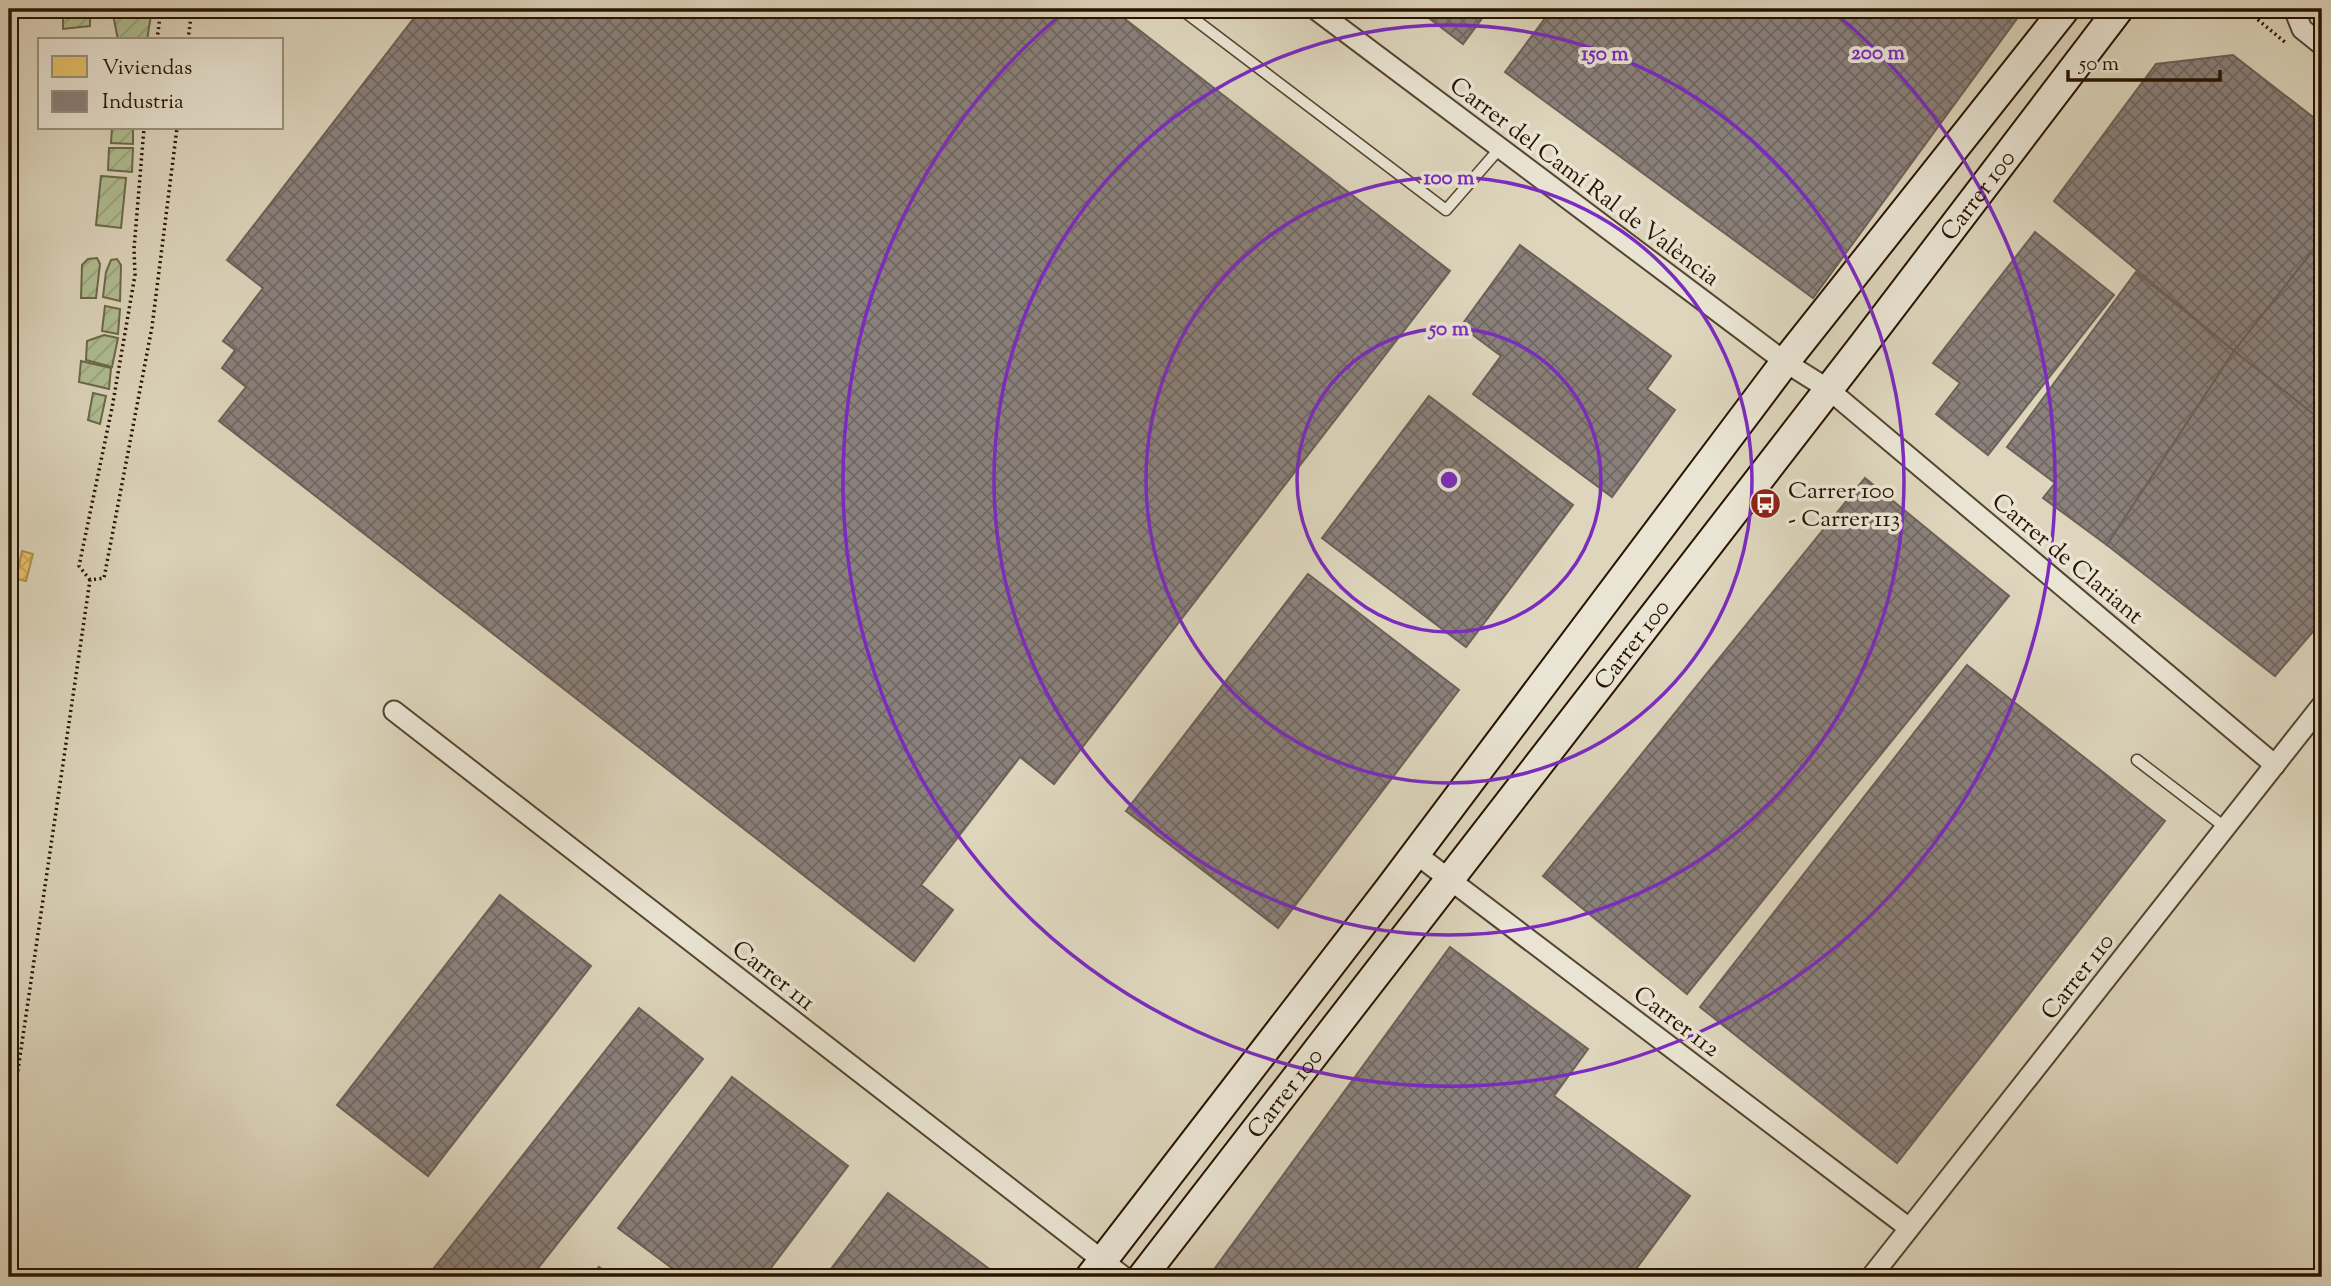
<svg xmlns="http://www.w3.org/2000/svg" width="2331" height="1286" font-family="'Sorts Mill Goudy',serif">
  <defs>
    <pattern id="garden-furrows" width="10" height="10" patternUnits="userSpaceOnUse" patternTransform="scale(1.75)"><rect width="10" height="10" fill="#b0bd92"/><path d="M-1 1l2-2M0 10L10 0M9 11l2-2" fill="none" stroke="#97a27c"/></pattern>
    <pattern id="homes-cross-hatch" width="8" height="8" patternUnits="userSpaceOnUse" patternTransform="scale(1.75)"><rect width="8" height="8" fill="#e9c46a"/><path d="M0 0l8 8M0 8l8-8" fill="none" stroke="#c8a85a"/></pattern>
    <pattern id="industry-cross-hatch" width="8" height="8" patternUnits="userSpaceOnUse" patternTransform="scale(1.75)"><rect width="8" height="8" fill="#8a817c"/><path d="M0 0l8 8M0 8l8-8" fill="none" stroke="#716863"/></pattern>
  </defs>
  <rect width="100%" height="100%" fill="#ddd5bc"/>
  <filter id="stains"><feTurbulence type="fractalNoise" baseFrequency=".00286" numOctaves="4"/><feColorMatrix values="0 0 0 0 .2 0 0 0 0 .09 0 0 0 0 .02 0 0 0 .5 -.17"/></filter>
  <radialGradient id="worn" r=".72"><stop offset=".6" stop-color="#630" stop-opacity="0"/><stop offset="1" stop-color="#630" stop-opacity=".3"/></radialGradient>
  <g fill="url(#garden-furrows)" stroke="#6c6849" stroke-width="2">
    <path d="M63 9H90V26L63 29Z"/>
    <path d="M112 9H152L147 40H118Z"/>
    <path d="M112 128H133V144L111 143Z"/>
    <path d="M109 148H133L132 172 108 170Z"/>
    <path d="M101 176 126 178 121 228 96 225Z"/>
    <path d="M97 258 100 264 96 298H81L82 265 88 259Z"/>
    <path d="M117 259 121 265 120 301 103 297 106 272 111 260Z"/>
    <path d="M105 306 120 309 118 334 102 331Z"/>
    <path d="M104 335 118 338 112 367 86 360 87 341Z"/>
    <path d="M81 361 111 368 109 389 79 382Z"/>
    <path d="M93 393 106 396 100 424 88 420Z"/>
  </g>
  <g fill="url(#homes-cross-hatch)" stroke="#af8f4a" stroke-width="2">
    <path d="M9 9 19 11 14 35 9 34Z"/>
    <path d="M13 149 15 169 9 170V150Z"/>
    <rect x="9" y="205" width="5" height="23"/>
    <path d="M9 477 18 479 15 496 9 495Z"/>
    <path d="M22 551 33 554 26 581 9 577V564L19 566Z"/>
  </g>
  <g fill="url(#industry-cross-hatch)" stroke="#6d6057" stroke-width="2">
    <path d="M421 9H1112L1450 271 1054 784 1020 757 921 885 953 910 914 961 219 421 246 387 222 368 235 350 223 341 263 288 227 260Z"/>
    <path d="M1417 9H1489L1463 44Z"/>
    <path d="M1552 9H2024L1813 298 1505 72Z"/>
    <path d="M2233 55 2322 124V239L2234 351 2054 201 2156 64Z"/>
    <path d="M2035 232 2114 295 1988 455 1936 414 1960 383 1933 363Z"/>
    <path d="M2322 239V421L2234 351Z"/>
    <path d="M1520 245 1671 356 1647 389 1675 410 1612 497 1473 394 1501 356 1461 326Z"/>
    <path d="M2136 272 2234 351 2107 545 2043 498 2055 483 2007 447Z"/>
    <path d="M2234 351 2322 421V621L2275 676 2107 545Z"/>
    <path d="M1429 396 1573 505 1466 647 1322 538Z"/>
    <path d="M1865 478 2009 596 1687 994 1543 876Z"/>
    <path d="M1308 574 1459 690 1278 928 1126 811Z"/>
    <path d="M1967 665 2165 821 1897 1163 1700 1007Z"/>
    <path d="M500 895 591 966 428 1176 337 1105Z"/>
    <path d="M1450 947 1588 1049 1554 1096 1690 1196 1630 1277H1213L1210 1275Z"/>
    <path d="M639 1008 703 1059 531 1277H436L430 1273Z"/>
    <path d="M732 1077 848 1166 764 1277H684L618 1228Z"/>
    <path d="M888 1193 1000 1277H825Z"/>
    <path d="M599 1267 612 1277H591Z"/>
  </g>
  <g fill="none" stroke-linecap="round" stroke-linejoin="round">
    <defs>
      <g id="lane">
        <path d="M1181 9 1446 210 1500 148"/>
        <path d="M2137 760 2226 828"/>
      </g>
      <g id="street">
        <path d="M1315 9 1785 362 1828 389 2275 765"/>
        <path d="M2294 9 2302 29 2322 45"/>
        <path d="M394 711 1124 1277"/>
        <path d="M1416 854 1909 1228"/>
        <path d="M1871 1277 2322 705"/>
      </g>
      <g id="secondary">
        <path d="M1090 1277 1389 889 1785 362 2065 9"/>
        <path id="s1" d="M1142 1277 1863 345 2119 9"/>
      </g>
    </defs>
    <use href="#lane" stroke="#55442f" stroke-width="13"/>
    <use href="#street" stroke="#55442f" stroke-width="23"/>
    <use href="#secondary" stroke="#281300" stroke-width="32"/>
    <g stroke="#281300" stroke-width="3.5" stroke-dasharray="2 3.5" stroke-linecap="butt">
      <path d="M2245 9 2286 43"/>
      <path d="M157 40 161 9"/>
      <path d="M188 40 192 9"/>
      <path d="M90 580 79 566 112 408 135 275 134 249 144 128"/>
      <path d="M9 1131 90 580 104 578 152 327 177 128"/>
    </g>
    <use href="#lane" stroke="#e9e4d3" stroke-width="10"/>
    <use href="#street" stroke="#e9e4d3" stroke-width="19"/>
    <use href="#secondary" stroke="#e9e4d3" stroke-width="28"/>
  </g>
  <g fill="none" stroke="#7b2cbf" stroke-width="3.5">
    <circle cx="1449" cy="480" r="152"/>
    <circle cx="1449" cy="480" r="303"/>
    <circle cx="1449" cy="480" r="455"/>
    <path d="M1830 9A606 606 0 1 1 1068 9"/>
  </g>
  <defs>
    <symbol id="bus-disc" viewBox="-11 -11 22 22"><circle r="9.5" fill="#8f2418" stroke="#e9e4d3"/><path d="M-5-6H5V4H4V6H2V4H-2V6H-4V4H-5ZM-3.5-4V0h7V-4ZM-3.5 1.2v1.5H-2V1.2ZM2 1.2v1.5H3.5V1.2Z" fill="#fff"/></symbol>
  </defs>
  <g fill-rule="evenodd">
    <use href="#bus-disc" x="1748" y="486" width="35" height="35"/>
  </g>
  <g text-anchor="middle" stroke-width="7" stroke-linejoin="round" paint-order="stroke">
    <g font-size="24" fill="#281300" stroke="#e9e4d3">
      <text transform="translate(1585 181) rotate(37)" y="8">Carrer del Camí Ral de València</text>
      <text dy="8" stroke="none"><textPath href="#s1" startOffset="1367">Carrer 100</textPath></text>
      <text transform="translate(2068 558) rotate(40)" y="8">Carrer de Clariant</text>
      <text dy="8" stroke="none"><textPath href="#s1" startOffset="800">Carrer 100</textPath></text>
      <text transform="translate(774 975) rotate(38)" y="8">Carrer 111</text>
      <text transform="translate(2077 976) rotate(-52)" y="8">Carrer 110</text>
      <text transform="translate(1677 1021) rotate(37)" y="8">Carrer 112</text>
      <text dy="8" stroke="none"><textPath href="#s1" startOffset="233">Carrer 100</textPath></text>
    </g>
    <g font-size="24" fill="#281300" stroke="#e9e4d3" text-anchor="start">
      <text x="1788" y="498">Carrer 100<tspan x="1788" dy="28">- Carrer 113</tspan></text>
    </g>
  </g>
  <circle cx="1449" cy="480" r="10" fill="#7b2cbf" stroke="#e9e4d3" stroke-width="3.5"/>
  <g font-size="21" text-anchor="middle" font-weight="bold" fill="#7b2cbf" stroke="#e9e4d3" stroke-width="7" stroke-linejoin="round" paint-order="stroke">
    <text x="1878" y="59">200 m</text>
    <text x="1605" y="60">150 m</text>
    <text x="1449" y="184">100 m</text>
    <text x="1449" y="335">50 m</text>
  </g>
  <rect width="2331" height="1286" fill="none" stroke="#ddd5bc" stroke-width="35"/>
  <rect x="10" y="10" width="2310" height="1265" fill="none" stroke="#281300" stroke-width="3.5"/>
  <rect x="18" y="18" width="2296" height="1251" fill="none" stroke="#281300" stroke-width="2"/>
  <rect x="38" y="38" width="245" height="91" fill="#e9e4d3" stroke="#9c907f" stroke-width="2"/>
  <rect x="52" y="56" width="35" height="21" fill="#e9c46a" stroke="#9c907f" stroke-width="2"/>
  <text x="102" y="74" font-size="21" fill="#281300">Viviendas</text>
  <rect x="52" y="91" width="35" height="21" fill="#8a817c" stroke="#9c907f" stroke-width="2"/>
  <text x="102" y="108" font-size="21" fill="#281300">Industria</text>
  <path d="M2068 70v10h152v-10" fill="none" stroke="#281300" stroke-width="3.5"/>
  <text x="2079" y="70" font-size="21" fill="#281300" stroke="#e9e4d3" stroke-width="5" paint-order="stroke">50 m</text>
  <rect width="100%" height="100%" filter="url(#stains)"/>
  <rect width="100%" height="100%" fill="url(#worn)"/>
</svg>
